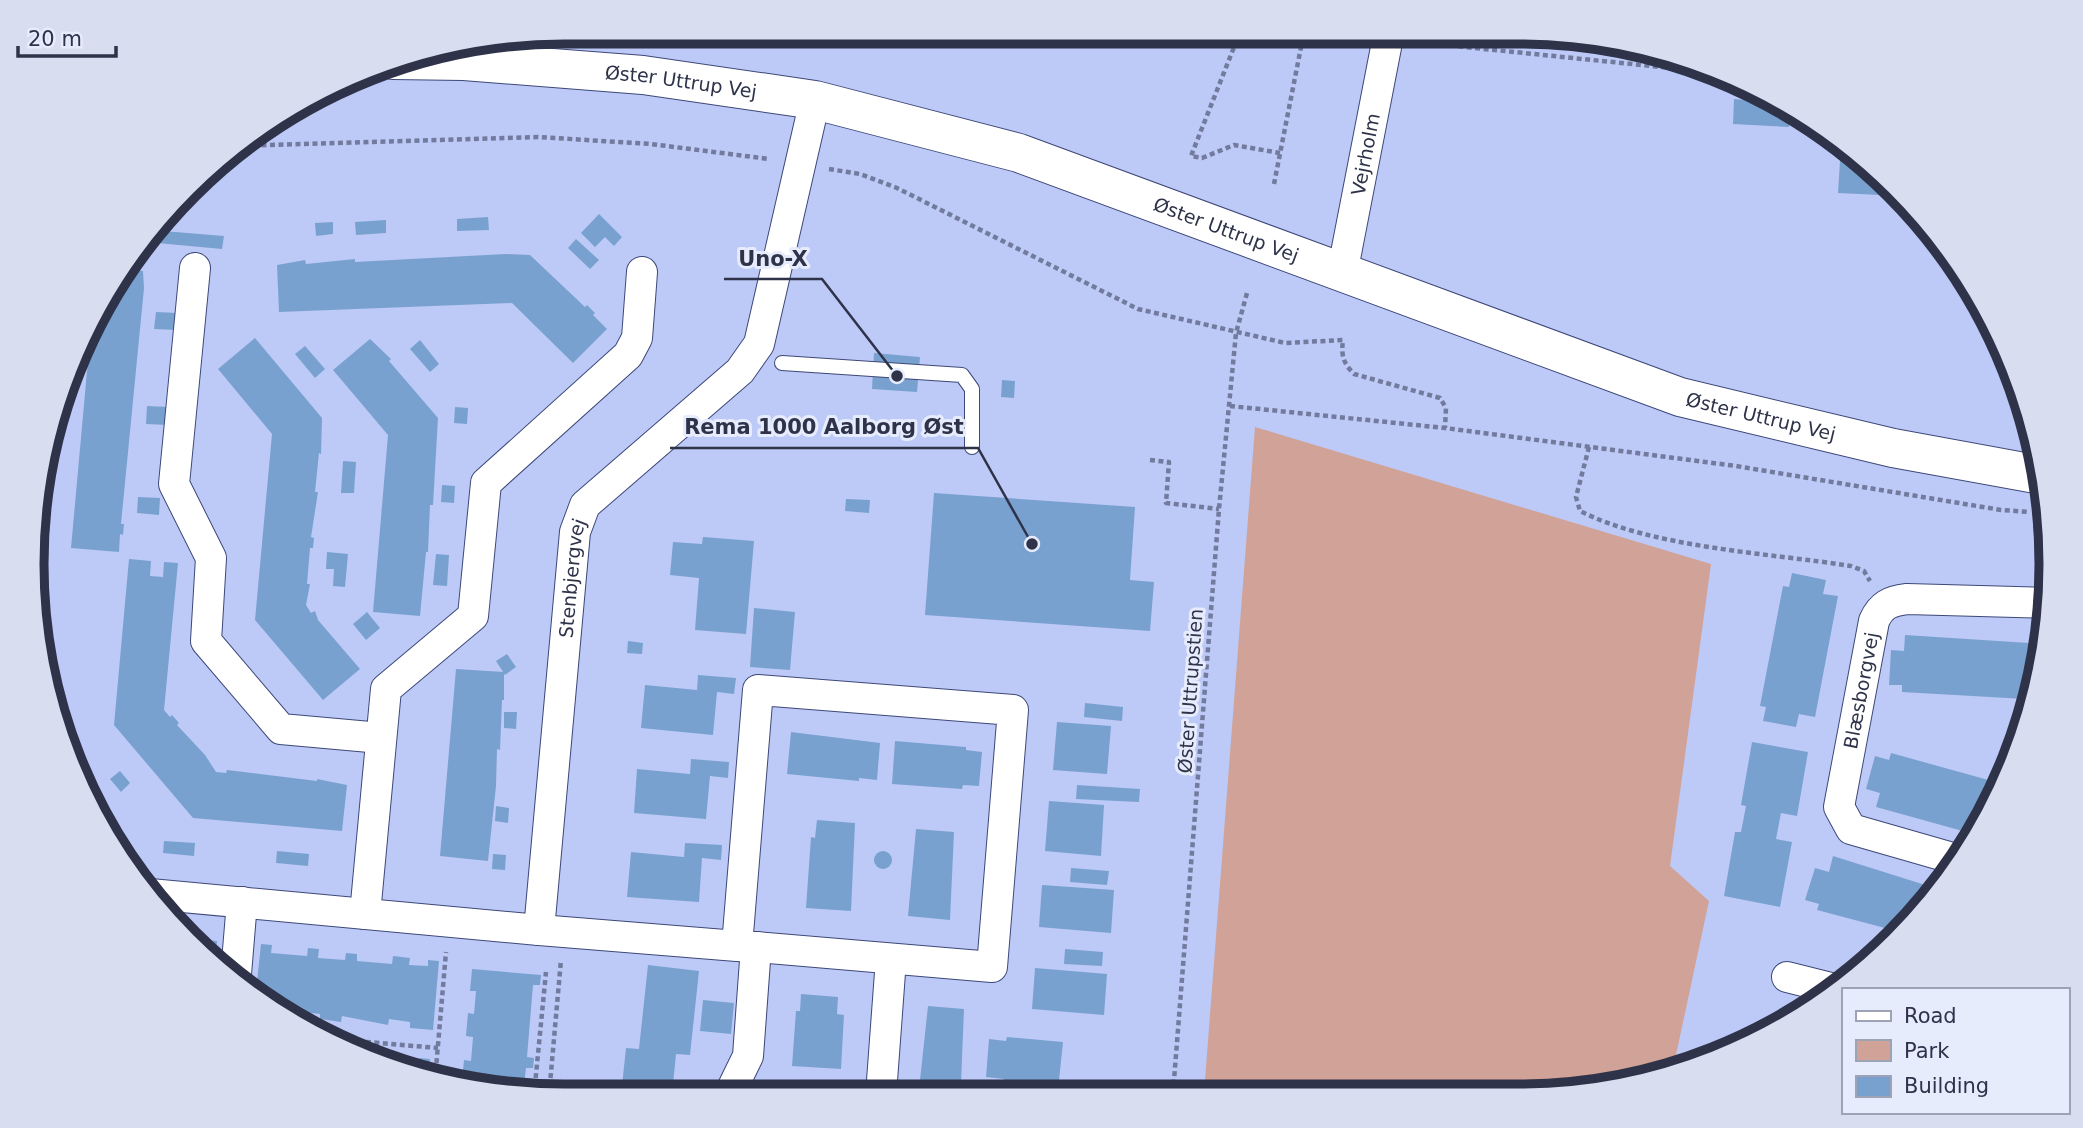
<svg xmlns="http://www.w3.org/2000/svg" width="2083" height="1128" font-family="'DejaVu Sans',sans-serif">
  <rect width="100%" height="100%" fill="#bdcaf7"/>
  <path fill="#d0a298" d="M1255 427 1711 564 1670 866 1709 901 1673 1069 1588 1092 1204 1093Z"/>
  <g fill="#79a1cf">
    <path d="M1734 99 1785 103 1790 107 1789 127 1733 124Z"/>
    <path d="M1841 145 1870 163 1901 196 1838 193Z"/>
    <path d="M599 214 622 237 614 246 605 237 595 247 581 233Z"/>
    <path d="M488 217 489 230 457 231V219Z"/>
    <path d="M386 220V233L356 235 355 222Z"/>
    <path d="M333 222V234L316 236 315 223Z"/>
    <path d="M163 223V231L224 236 222 249 146 242Z"/>
    <path d="M576 239 599 260 590 269 568 248Z"/>
    <path d="M505 254 530 255 585 307 587 305 595 313 593 315 607 329 573 363 512 303 279 312 277 265 305 260 306 264 355 259V262Z"/>
    <path d="M121 268 143 271 144 288 121 524H124L123 535 120 534 119 552 71 548 90 338Z"/>
    <path d="M156 312 177 313 176 330 154 329Z"/>
    <path d="M255 338 322 418 321 454 319 453 315 492H318L311 537 314 538 313 548H310L307 584H310L306 605 311 613 315 611 318 620 360 669 323 700 255 620 272 434 218 369Z"/>
    <path d="M370 339 391 359 389 361 438 418 433 505H430L428 552H426L420 616 373 612 388 435 333 370Z"/>
    <path d="M420 340 439 364 430 372 410 349Z"/>
    <path d="M305 346 325 369 315 378 295 354Z"/>
    <path d="M874 353 920 357 917 392 872 389Z"/>
    <path d="M1002 380 1015 381 1014 398 1001 397Z"/>
    <path d="M147 406 169 407 168 425 146 424Z"/>
    <path d="M455 407 468 408 467 424 454 423Z"/>
    <path d="M343 461 356 462 354 493H341Z"/>
    <path d="M442 485 455 486 454 503 441 502Z"/>
    <path d="M934 493 1135 507 1130 580 1154 582 1150 631 925 615Z"/>
    <path d="M138 497 160 498 159 515 137 513Z"/>
    <path d="M846 499 870 500 869 513 845 511Z"/>
    <path d="M703 537 754 541 746 634 695 630 699 578 670 575 673 542 702 544Z"/>
    <path d="M327 552 348 554 345 587 333 586 334 569H326Z"/>
    <path d="M436 554 449 555 447 586 433 585Z"/>
    <path d="M129 559 151 561 150 576 163 577 164 562 178 563 164 710 170 717 172 715 179 723 177 725 205 755 216 772 226 773 227 770 317 781V779L347 785 342 831 193 818 114 725Z"/>
    <path d="M1792 573 1826 580 1823 594 1838 596 1815 717 1799 714 1796 727 1763 721 1766 707 1760 706 1783 586 1789 587Z"/>
    <path d="M754 608 795 612 790 670 750 667Z"/>
    <path d="M367 612 380 628 366 640 353 624Z"/>
    <path d="M1905 635 2029 643 2028 658 2041 659 2033 692H2026L2025 699 1902 692V685H1889L1891 650 1904 651Z"/>
    <path d="M628 641 643 643 642 654 627 653Z"/>
    <path d="M507 654 516 667 505 675 496 661Z"/>
    <path d="M456 669 504 672V700H502L500 750 497 749 496 786 488 861 440 856Z"/>
    <path d="M698 675 736 678 734 694 717 692 713 735 641 728 645 685 697 690Z"/>
    <path d="M1085 703 1123 707 1122 721 1084 717Z"/>
    <path d="M504 712H517L516 729 504 728Z"/>
    <path d="M1057 722 1111 726 1107 774 1053 770Z"/>
    <path d="M791 732 880 743 877 780 859 778V781L787 774Z"/>
    <path d="M895 741 966 747V750L982 752 979 786 963 785 962 789 892 784Z"/>
    <path d="M1752 742 1808 752 1797 816 1781 813 1776 839 1792 842 1780 907 1724 896 1735 832H1741L1746 806 1741 805Z"/>
    <path d="M1891 753 1992 781 1991 787 1999 789 1977 835 1876 807 1880 793 1866 789 1875 756 1889 760Z"/>
    <path d="M691 759 729 762 728 778 710 776 706 819 634 813 637 769 690 774Z"/>
    <path d="M120 771 130 783 121 792 110 779Z"/>
    <path d="M1077 785 1140 789 1139 802 1076 799Z"/>
    <path d="M1049 801 1104 805 1101 856 1045 851Z"/>
    <path d="M496 806 509 808 508 823 495 821Z"/>
    <path d="M817 820 855 823 851 911 806 908 811 837 815 838Z"/>
    <path d="M916 829 954 832 950 920 908 916Z"/>
    <path d="M164 841 195 843 194 856 163 853Z"/>
    <path d="M685 843 722 845 721 860 702 858 699 902 627 897 631 852 684 857Z"/>
    <circle cx="883" cy="860" r="9"/>
    <path d="M277 851 309 854 308 866 276 863Z"/>
    <path d="M493 854 506 855 505 870 492 869Z"/>
    <path d="M1833 856 1938 889 1919 915 1900 932 1817 910 1819 904 1805 900 1815 868 1829 872Z"/>
    <path d="M1071 868 1109 871 1107 885 1070 882Z"/>
    <path d="M1042 885 1114 890 1111 933 1039 927Z"/>
    <path d="M207 940 217 941 216 958 202 946 206 947Z"/>
    <path d="M261 944 272 945 271 953 307 956 308 948 319 949 318 958 345 960 346 953 357 954V961L392 964 393 956 410 958 409 965 428 966V960L439 961 433 1030 410 1028V1022L389 1019 388 1025 342 1016 341 1022 320 1019V1014L302 1012 301 1017 286 1016 256 991Z"/>
    <path d="M1065 949 1103 952 1102 966 1064 964Z"/>
    <path d="M648 965 699 971 690 1055 676 1054 672 1095H621L626 1048 639 1049Z"/>
    <path d="M1035 968 1107 974 1104 1015 1032 1009Z"/>
    <path d="M472 969 541 975 540 985H533L527 1057 534 1058 533 1068H526L523 1094 468 1085V1082L462 1081 464 1060 471 1061 473 1037 466 1036 468 1013 474 1014 476 991H470Z"/>
    <path d="M801 994 838 997 837 1014 844 1015 841 1069 792 1066 796 1011H800Z"/>
    <path d="M703 1000 734 1003 731 1034 700 1031Z"/>
    <path d="M928 1006 964 1009 961 1083 920 1080Z"/>
    <path d="M1007 1037 1063 1042 1058 1090 1003 1086 1004 1079 986 1077 989 1039 1006 1041Z"/>
    <path d="M419 1058 430 1059 428 1079 394 1065 418 1067Z"/>
    <path d="M681 1082 712 1085 711 1095H680Z"/>
  </g>
  <g fill="none" stroke-linecap="round" stroke-linejoin="round">
    <defs>
      <path id="lane" d="M782 363 962 375 972 389V447"/>
      <g id="street">
        <path d="M195 268 174 484 211 558 206 641 281 729 381 738"/>
        <path id="s1" d="M1342 274 1389 32"/>
        <path id="s2" d="M1959 860 1851 829 1839 807 1874 621C1881 605 1890 601 1907 599L2048 603"/>
        <path id="s3" d="M150 894 539 930 575 532 585 505 740 371 759 344 815 100"/>
        <path d="M365 914 386 689 473 616 486 483 628 355 637 338 642 272"/>
        <path d="M539 930 737 946 756 947 992 967 1013 710 758 690 737 946"/>
        <path d="M236 974 242 902"/>
        <path d="M1787 977 1835 989"/>
        <path d="M881 1094 891 959"/>
        <path d="M729 1095 748 1056 756 947"/>
      </g>
      <g id="secondary">
        <path id="s4" d="M393 60 464 61 643 75 815 100 1019 153 1680 397 1893 448 2041 475"/>
      </g>
    </defs>
    <use href="#lane" stroke="#3d4878" stroke-width="16"/>
    <use href="#street" stroke="#3d4878" stroke-width="32"/>
    <use href="#secondary" stroke="#3d4878" stroke-width="40"/>
    <g stroke="#727b9d" stroke-width="4.5" stroke-dasharray="5 3.5" stroke-linecap="butt">
      <path d="M1240 32 1191 156 1202 158 1234 145 1280 153"/>
      <path d="M1416 42 1710 72"/>
      <path d="M236 146 538 137 651 144 769 159"/>
      <path d="M829 169 860 174 897 188 1138 309 1285 343 1343 340C1341 355 1343 363 1354 374L1440 398 1446 408 1445 428"/>
      <path d="M1274 184 1304 32"/>
      <path d="M1230 406 1445 428 1736 466 2001 510 2030 512"/>
      <path d="M1589 447 1576 497 1580 511C1653 548 1769 553 1851 566L1864 571 1870 581"/>
      <path d="M1150 460 1169 462 1166 503 1219 509"/>
      <path d="M1768 1029 1772 1030"/>
      <path d="M332 1039 438 1048"/>
      <path d="M435 1080 446 952"/>
      <path d="M1173 1093 1219 509 1236 333 1247 293"/>
      <path d="M534 1095 546 972"/>
      <path d="M549 1095 561 960"/>
    </g>
    <use href="#lane" stroke="#fff" stroke-width="14"/>
    <use href="#street" stroke="#fff" stroke-width="30"/>
    <use href="#secondary" stroke="#fff" stroke-width="38"/>
  </g>
  <g text-anchor="middle" stroke-width="6" stroke-linejoin="round" paint-order="stroke">
    <g font-size="19" fill="#2e334a" stroke="#e7ecfd">
      <text dy="7" stroke="none"><textPath href="#s4" startOffset="289">Øster Uttrup Vej</textPath></text>
      <text dy="7" stroke="none"><textPath href="#s1" startOffset="122">Vejrholm</textPath></text>
      <text dy="7" stroke="none"><textPath href="#s4" startOffset="856">Øster Uttrup Vej</textPath></text>
      <text dy="7" stroke="none"><textPath href="#s4" startOffset="1423">Øster Uttrup Vej</textPath></text>
      <text dy="7" stroke="none"><textPath href="#s3" startOffset="744">Stenbjergvej</textPath></text>
      <text transform="translate(1190 691) rotate(-86)" y="7">Øster Uttrupstien</text>
      <text dy="7" stroke="none"><textPath href="#s2" startOffset="256">Blæsborgvej</textPath></text>
    </g>
  </g>
  <path d="M0 0H2083V1128H0ZM564 44H1519A520 520 0 0 1 2039 564V564A520 520 0 0 1 1519 1084H564A520 520 0 0 1 44 564V564A520 520 0 0 1 564 44Z" fill="#d8ddef" fill-rule="evenodd"/>
  <path fill="none" stroke="#2e334a" stroke-width="9" d="M564 44H1519A520 520 0 0 1 2039 564V564A520 520 0 0 1 1519 1084H564A520 520 0 0 1 44 564V564A520 520 0 0 1 564 44Z"/>
  <path fill="none" stroke="#2e334a" stroke-width="2.5" d="M897 376L822 279H724M1032 544L978 448H670"/>
  <g fill="#2e334a" stroke="#e7ecfd" stroke-width="2.5">
    <circle cx="897" cy="376" r="7"/>
    <circle cx="1032" cy="544" r="7"/>
  </g>
  <g font-size="21" text-anchor="middle" font-weight="bold" fill="#2e334a" stroke="#e7ecfd" stroke-width="6" stroke-linejoin="round" paint-order="stroke">
    <text x="773" y="266">Uno-X</text>
    <text x="824" y="434">Rema 1000 Aalborg Øst</text>
  </g>
  <rect x="1842" y="988" width="228" height="126" fill="#e7ecfd" stroke="#9da2b5" stroke-width="2"/>
  <rect x="1856" y="1011" width="35" height="10" fill="#ffffff" stroke="#9da2b5" stroke-width="2"/>
  <text x="1904" y="1023" font-size="21" fill="#2e334a">Road</text>
  <rect x="1856" y="1040" width="35" height="21" fill="#d0a298" stroke="#9da2b5" stroke-width="2"/>
  <text x="1904" y="1058" font-size="21" fill="#2e334a">Park</text>
  <rect x="1856" y="1076" width="35" height="21" fill="#79a1cf" stroke="#9da2b5" stroke-width="2"/>
  <text x="1904" y="1093" font-size="21" fill="#2e334a">Building</text>
  <path d="M18 46v10h98v-10" fill="none" stroke="#2e334a" stroke-width="3.5"/>
  <text x="28" y="46" font-size="21" fill="#2e334a" stroke="#e7ecfd" stroke-width="5" paint-order="stroke">20 m</text>
</svg>
